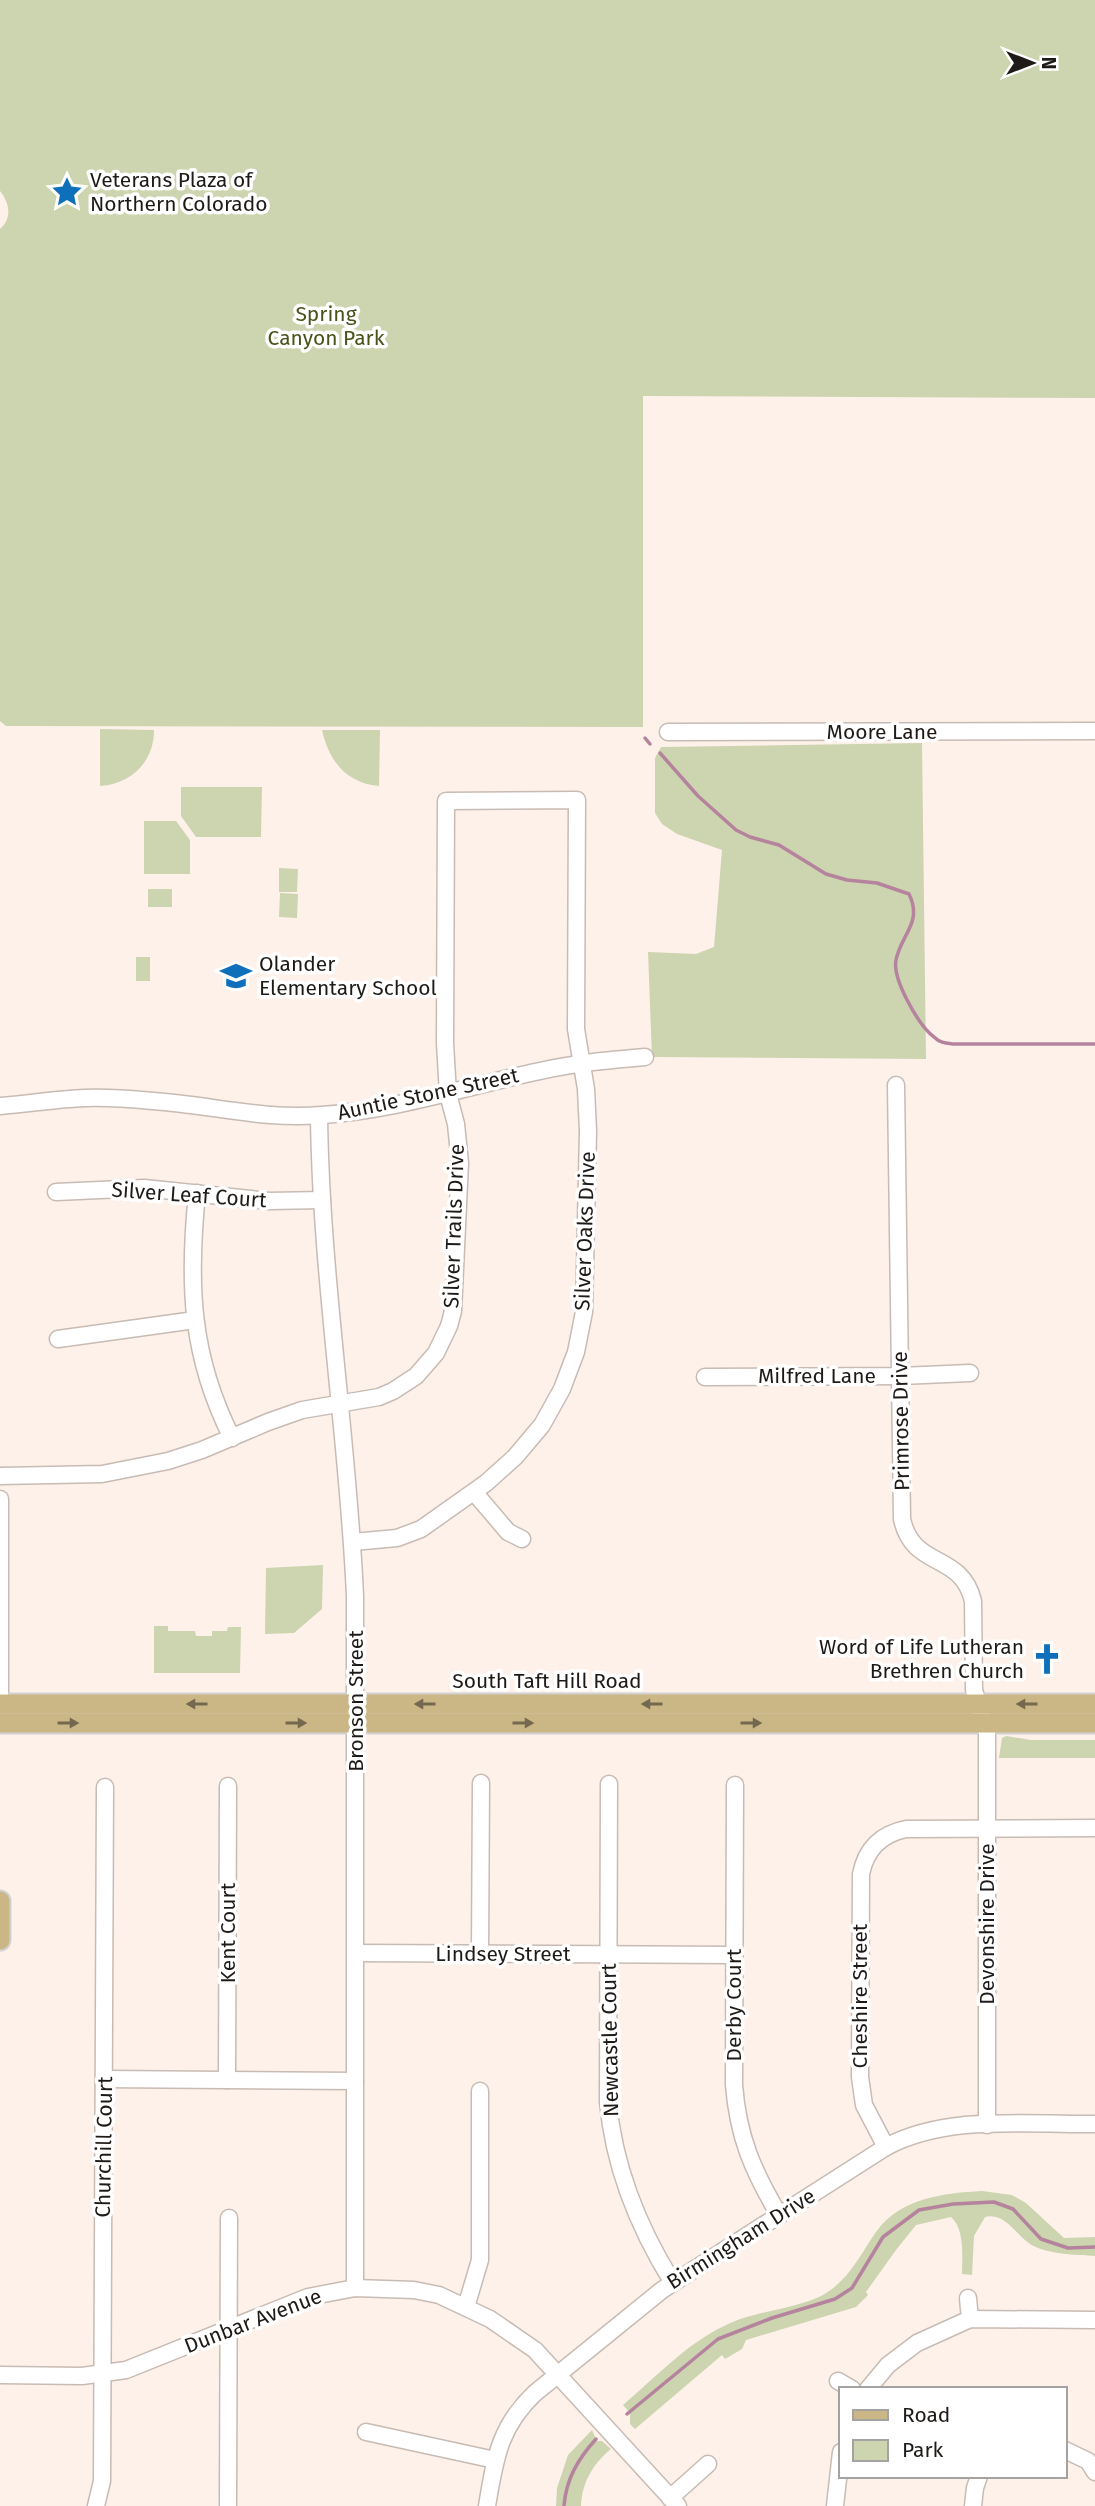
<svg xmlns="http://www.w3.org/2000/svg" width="1095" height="2506" font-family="'Fira Sans',sans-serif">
  <rect width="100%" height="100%" fill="#fef1ea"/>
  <g fill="#cdd4b0">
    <path d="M0 0H1095V398L643 396V727L6 726 0 721V229C13 218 9 202 0 191Z"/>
    <path d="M100 729 154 730C154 762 131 784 100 786Z"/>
    <path d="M322 730H380L379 786C346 783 329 761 322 730Z"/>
    <path d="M922 743 926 1059 652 1057 648 952 696 954 714 947 722 850 677 834 662 824 655 813V758L661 747Z"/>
    <path d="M181 787H262L261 837H196L181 816Z"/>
    <path d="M144 821H176L190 840V874H144Z"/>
    <path d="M279 868 298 869 297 892H279Z"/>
    <rect x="148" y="889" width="24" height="18"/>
    <path d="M280 893 298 894 297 918 279 917Z"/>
    <rect x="136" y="957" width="14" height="24"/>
    <path d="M323 1565 322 1609 294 1633 265 1634 266 1568Z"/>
    <path d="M154 1626H168V1631H195L196 1636H212V1631H227L228 1627H241L240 1673H154Z"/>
    <path d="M1006 1736 1031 1740H1095V1758H999L1002 1738Z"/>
    <path d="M982 2191 1012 2195 1026 2203 1064 2238 1095 2237V2256C1077 2255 1045 2254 1030 2244 1015 2234 1005 2212 985 2217L974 2236 972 2275 962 2274C962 2257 965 2229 951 2217L916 2225 896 2250 866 2292 868 2295 856 2307 746 2340 742 2349 725 2359 722 2355 635 2429 630 2424V2413L623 2405C655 2378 686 2344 724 2326 753 2311 792 2310 821 2296 848 2282 860 2255 876 2232 900 2198 944 2193 982 2191Z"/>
    <path d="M592 2430 597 2441H602L611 2449C593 2464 582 2482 581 2506H556L557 2488 568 2455Z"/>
  </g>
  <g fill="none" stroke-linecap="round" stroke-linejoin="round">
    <g stroke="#b5839d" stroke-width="3.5">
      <path d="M645 738 650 744"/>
      <path d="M660 753 698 796 736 830 750 837 779 845 826 874 847 880 877 883 909 894C923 923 901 934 896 960 892 979 919 1026 934 1037 940 1043 946 1043 954 1044H1095"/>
      <path d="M627 2414 718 2339 772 2318 835 2299 852 2288 883 2237 919 2210 953 2204 994 2202 1013 2209 1041 2239 1068 2248 1095 2247"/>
      <path d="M564 2506C566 2479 578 2459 596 2439"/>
    </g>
    <defs>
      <g id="minor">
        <path d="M668 732 1095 731"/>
        <path d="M896 1085 902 1519C913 1570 961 1551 973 1601L974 1690 987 1732V2125"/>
        <path d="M0 1106C28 1104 56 1099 85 1098 107 1097 131 1099 153 1101 211 1105 263 1120 322 1115 397 1110 468 1086 540 1071 575 1063 610 1060 645 1057"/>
        <path d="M319 1116C321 1277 348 1436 355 1596V2288"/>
        <path d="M56 1192 144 1188 269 1201 322 1200"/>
        <path d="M197 1193C188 1283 190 1355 232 1438"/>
        <path d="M58 1339 195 1320"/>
        <path d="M705 1377 901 1376 970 1373"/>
        <path d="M0 1476 102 1474 168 1461 202 1450 268 1422 302 1410 379 1397 393 1391 416 1376 436 1353 449 1326 453 1311 460 1163 456 1124 448 1094 445 1043 446 801 577 800 576 1029 586 1089 588 1131 584 1312 576 1352 562 1389 542 1425 515 1457 486 1483 421 1529 397 1538 353 1542"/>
        <path d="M474 1492 508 1532 522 1539"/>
        <path d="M0 1499V1704"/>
        <path d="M609 1784 608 2102C614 2167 638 2227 673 2283"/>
        <path d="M735 1785 734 2085C738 2137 753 2171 779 2215"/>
        <path d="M356 1953 734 1955"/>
        <path d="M480 1954 481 1783"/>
        <path d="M105 2079 355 2081"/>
        <path d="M227 2080 228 1786"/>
        <path d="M886 2147 864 2105 860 2077 861 1874C866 1849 881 1834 906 1829L1095 1828"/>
        <path d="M968 2298 970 2319"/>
        <path d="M466 2307 480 2260V2091"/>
        <path d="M0 2375 82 2376 126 2370 308 2297 355 2288 414 2290 439 2295 490 2319 535 2350 678 2506"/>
        <path d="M838 2381 852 2389"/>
        <path d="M868 2389 888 2365 917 2343 970 2319 1095 2320"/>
        <path d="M366 2432 495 2460"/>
        <path d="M1065 2450 1088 2461 1095 2472"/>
        <path d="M670 2498 708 2464"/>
        <path d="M96 2506 102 2481 105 1787"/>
        <path d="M228 2506 229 2218"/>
        <path d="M487 2506C495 2459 499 2427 535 2393L662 2290 886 2147C948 2114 1027 2125 1095 2124"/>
        <path d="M835 2506 841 2452"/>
        <path d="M973 2506 975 2488 979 2476"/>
      </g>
      <g id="major">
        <path d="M0 1704H1095"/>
        <path d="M0 1723H1095"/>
        <path d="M0 1901V1940"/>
      </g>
    </defs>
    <use href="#minor" stroke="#c7bbb4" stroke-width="19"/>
    <use href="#major" stroke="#d2d1d1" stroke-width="23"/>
    <use href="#minor" stroke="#fff" stroke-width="16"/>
    <use href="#major" stroke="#cbb686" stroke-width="19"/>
  </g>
  <defs><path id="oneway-solid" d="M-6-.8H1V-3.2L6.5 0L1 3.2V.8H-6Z" transform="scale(1.75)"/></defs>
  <g fill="#74684e">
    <use href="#oneway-solid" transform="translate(197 1704) rotate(180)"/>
    <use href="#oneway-solid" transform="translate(425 1704) rotate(180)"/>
    <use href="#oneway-solid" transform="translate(652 1704) rotate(180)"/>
    <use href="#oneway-solid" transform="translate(1027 1704) rotate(180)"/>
    <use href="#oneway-solid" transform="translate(68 1723)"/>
    <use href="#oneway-solid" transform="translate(296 1723)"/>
    <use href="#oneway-solid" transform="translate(523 1723)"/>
    <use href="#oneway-solid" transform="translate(751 1723)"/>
  </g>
  <defs>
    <symbol id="sight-bare" viewBox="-9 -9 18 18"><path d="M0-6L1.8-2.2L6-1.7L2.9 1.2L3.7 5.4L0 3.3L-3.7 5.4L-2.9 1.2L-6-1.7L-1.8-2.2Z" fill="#0e6fbb" stroke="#fff" stroke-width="2.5" paint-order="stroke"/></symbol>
    <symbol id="school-bare" viewBox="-9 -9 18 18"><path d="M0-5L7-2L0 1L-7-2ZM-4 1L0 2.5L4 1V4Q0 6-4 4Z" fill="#0e6fbb" stroke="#fff" stroke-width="2.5" paint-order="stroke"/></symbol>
    <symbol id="church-bare" viewBox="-9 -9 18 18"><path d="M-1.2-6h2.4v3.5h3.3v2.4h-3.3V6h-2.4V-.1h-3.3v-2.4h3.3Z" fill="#0e6fbb" stroke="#fff" stroke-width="2.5" paint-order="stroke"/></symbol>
  </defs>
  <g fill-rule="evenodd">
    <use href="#sight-bare" x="45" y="170" width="44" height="44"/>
    <use href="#school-bare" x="214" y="954" width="44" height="44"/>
    <use href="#church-bare" x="1025" y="1637" width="44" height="44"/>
  </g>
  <g text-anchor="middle" stroke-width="7" stroke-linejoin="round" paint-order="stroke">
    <g font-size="21" fill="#1e1a17" stroke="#fff" text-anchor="start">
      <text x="90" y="187">Veterans Plaza of<tspan x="90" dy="24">Northern Colorado</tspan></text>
      <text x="259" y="971">Olander<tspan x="259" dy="24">Elementary School</tspan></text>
      <text x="1024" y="1654" text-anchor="end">Word of Life Lutheran<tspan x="1024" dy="24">Brethren Church</tspan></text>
    </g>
    <g font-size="21" fill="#4a5219" stroke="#fff">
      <text x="326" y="321">Spring<tspan x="326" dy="24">Canyon Park</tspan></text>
    </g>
    <g font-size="21" fill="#1e1a17" stroke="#fff">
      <text x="882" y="739">Moore Lane</text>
      <text transform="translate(428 1094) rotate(-12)" y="7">Auntie Stone Street</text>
      <text transform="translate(189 1195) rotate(4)" y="7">Silver Leaf Court</text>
      <text transform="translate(454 1226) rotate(-88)" y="7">Silver Trails Drive</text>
      <text transform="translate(585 1231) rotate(-88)" y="7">Silver Oaks Drive</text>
      <text x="817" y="1383">Milfred Lane</text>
      <text transform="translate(901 1421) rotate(-91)" y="7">Primrose Drive</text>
      <text x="547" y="1688">South Taft Hill Road</text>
      <text transform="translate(356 1701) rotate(-90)" y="7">Bronson Street</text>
      <text transform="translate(987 1924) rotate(-90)" y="7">Devonshire Drive</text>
      <text transform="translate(228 1933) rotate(-90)" y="7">Kent Court</text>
      <text x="503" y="1961">Lindsey Street</text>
      <text transform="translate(860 1996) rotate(-90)" y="7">Cheshire Street</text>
      <text transform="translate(734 2005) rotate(-90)" y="7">Derby Court</text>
      <text transform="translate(610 2040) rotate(-91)" y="7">Newcastle Court</text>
      <text transform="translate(104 2147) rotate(-89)" y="7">Churchill Court</text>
      <text transform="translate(741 2239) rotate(-32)" y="7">Birmingham Drive</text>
      <text transform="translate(253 2321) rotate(-21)" y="7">Dunbar Avenue</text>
    </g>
  </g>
  <rect x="839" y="2387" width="228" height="91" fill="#ffffff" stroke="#a5a3a2" stroke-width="2"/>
  <rect x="853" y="2410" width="35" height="10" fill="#cbb686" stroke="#a5a3a2" stroke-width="2"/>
  <text x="902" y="2422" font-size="21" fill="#1e1a17">Road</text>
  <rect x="853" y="2440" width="35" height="21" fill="#cdd4b0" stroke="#a5a3a2" stroke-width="2"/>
  <text x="902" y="2457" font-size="21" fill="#1e1a17">Park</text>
  <g transform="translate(1032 63) rotate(90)" stroke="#ffffff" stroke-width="5" paint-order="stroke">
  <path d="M0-5L12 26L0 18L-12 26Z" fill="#1e1a17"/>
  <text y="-10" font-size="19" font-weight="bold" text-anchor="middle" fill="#1e1a17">N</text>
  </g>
</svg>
